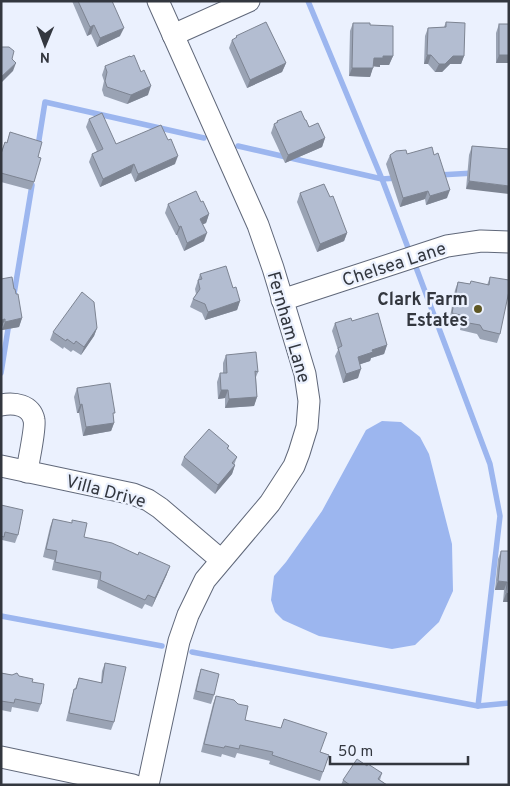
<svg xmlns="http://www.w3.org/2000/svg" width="510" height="786" font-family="Overpass,sans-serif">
  <rect width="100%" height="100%" fill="#ebf1fe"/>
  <path fill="#9cb6ef" d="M382 421 401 422 420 437 429 454 452 544 453 591 439 622 415 645 392 649 319 636 283 620 275 612 271 600 274 576 286 562 322 511 366 430Z"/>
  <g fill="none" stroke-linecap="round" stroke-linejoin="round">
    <g stroke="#9cb6ef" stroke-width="5.5">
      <path d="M308 1 382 179 410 253"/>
      <path d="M38 146 45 102 204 138"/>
      <path d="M238 146 382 179 397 178"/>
      <path d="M439 175 474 173"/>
      <path d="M414 262 490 464 500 516 478 706"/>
      <path d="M14 294 32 185"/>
      <path d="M1 373 9 323"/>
      <path d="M1 616 162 646"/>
      <path d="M192 652 478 706 509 703"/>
    </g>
    <defs>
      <g id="minor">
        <path d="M173 35 249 1"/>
        <path d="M282 300 447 246 481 241 509 242"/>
        <path d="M1 405C14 402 31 405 34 420 36 428 28 462 27 472"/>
        <path d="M1 466 133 494 148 500 160 508 221 560"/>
        <path d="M1 757 133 785"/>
        <path d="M148 785 179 641 188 615 205 580 270 503 294 466 299 453 307 427 309 401 305 374 273 268 258 225 158 1"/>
      </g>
    </defs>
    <use href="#minor" stroke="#60687a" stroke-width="23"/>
    <use href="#minor" stroke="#fff" stroke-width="21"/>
  </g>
  <g fill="#9aa3b4">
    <path d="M72 1H112L120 36 97 47 91 34 87 36Z"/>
    <path d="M446 22 464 56 461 64H450L442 72H435L428 64H424L425 36 428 28 444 27Z"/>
    <path d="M353 23 370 25 393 56 389 65H380V67L373 66 370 77 349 76 350 31Z"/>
    <path d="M499 24 509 63H496V33Z"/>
    <path d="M236 36 286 63 282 72 247 88 229 48 232 40 236 38Z"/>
    <path d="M105 66 141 72 148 95 127 104 104 96 102 90 104 81 102 75Z"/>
    <path d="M89 119 116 144 168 140 175 164 135 182 131 173 100 187 89 162 92 154 97 151 86 127Z"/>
    <path d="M305 120 309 127 325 138 322 147 285 163 271 133 274 124 276 123 277 121Z"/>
    <path d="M10 132 38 157 34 182 31 190 1 182V152L5 142 7 143Z"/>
    <path d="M472 146 509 149 466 189 469 155Z"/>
    <path d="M407 154 447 198 426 205 425 199 400 207 386 164 390 155Z"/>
    <path d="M300 193 330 197 347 233 344 241 317 252 297 202Z"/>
    <path d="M201 202 209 214 206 223 203 224 204 241 184 251 177 235H176L165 213 168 204Z"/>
    <path d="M200 274 233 288 240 301 237 310 205 320 202 313 190 307 193 299 196 294 195 289Z"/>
    <path d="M490 277 500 334 497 343 480 339 477 334 460 330 461 324 449 322 455 290 458 282 470 284 487 285Z"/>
    <path d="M14 289 22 318 19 327 2 330V328Z"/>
    <path d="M352 321 387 345 384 354 371 358 370 361 360 364 358 378 343 383 335 356 338 350 332 331 335 323Z"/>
    <path d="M97 328 94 336 81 355 73 350 71 352 64 347 63 349 50 340 53 332Z"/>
    <path d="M226 355 258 372 256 377 257 397 254 406 225 408V398L218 399 217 382 220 373H223V363Z"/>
    <path d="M77 388 113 417 114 423 111 431 83 436 79 413H77L74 397Z"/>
    <path d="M229 446 228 449 237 457 234 465H235L232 474 215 494 181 465 184 457Z"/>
    <path d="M1 505 18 535 15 543 2 540 1 543Z"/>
    <path d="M53 519 84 537 167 574 152 607 145 604 142 609 97 588 98 580 52 570 54 560 43 557 50 527Z"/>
    <path d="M509 546V602H503L504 590H495L498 559 501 551H508Z"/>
    <path d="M105 663 114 722 111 730 66 721 72 696 74 689H75L79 678 101 683 102 671Z"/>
    <path d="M201 669 214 695 211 704 193 699 198 678Z"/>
    <path d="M1 673 19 676 32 682 41 704 38 712 12 707 11 712 1 710Z"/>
    <path d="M216 696 245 720 320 752 329 755 320 781 269 764 270 761 237 753 235 758 222 754 221 757 201 752 213 704Z"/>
    <path d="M367 766 382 773 380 780 387 785H341L343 780Z"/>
  </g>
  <g fill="#7d8492">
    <path d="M94 25 91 34 87 36 90 27Z"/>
    <path d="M124 28 120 36 97 47 100 38Z"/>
    <path d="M427 55H431L428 64H424Z"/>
    <path d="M499 55H509V63H496Z"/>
    <path d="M383 56H393L389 65H380V67L370 66 374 58Z"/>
    <path d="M453 56H464L461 64H450L442 72H435L439 64Z"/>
    <path d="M16 63 13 71 1 83V77Z"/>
    <path d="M286 63 282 72 247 88 250 80Z"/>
    <path d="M352 68H373L370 77 349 76Z"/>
    <path d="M151 86 148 95 127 104 131 95Z"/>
    <path d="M325 138 322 147 285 163 288 155Z"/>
    <path d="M178 156 175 164 135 182 138 174Z"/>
    <path d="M134 164 131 173 100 187 103 179Z"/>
    <path d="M469 181 509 186V194L466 189Z"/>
    <path d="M450 190 447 198 426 205 430 196Z"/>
    <path d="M428 191 425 199 400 207 403 198Z"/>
    <path d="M209 214 206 223 197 227 200 219Z"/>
    <path d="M181 226 177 235H176L179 227Z"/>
    <path d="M207 233 204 241 184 251 187 243Z"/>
    <path d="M347 233 344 241 317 252 320 244Z"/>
    <path d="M240 301 237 310 205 320 208 312Z"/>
    <path d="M22 318 19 327 2 330 5 322Z"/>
    <path d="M5 319 2 328H1V320Z"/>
    <path d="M97 328 94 336 81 355 84 347Z"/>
    <path d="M387 345 384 354 371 358 370 361 355 366 358 357 372 350Z"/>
    <path d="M361 369 358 378 343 383 346 374Z"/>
    <path d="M221 390H228L225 398 218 399Z"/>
    <path d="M257 397 254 406 225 408 229 399Z"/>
    <path d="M82 404 79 413H77L80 405Z"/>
    <path d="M114 423 111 431 83 436 86 427Z"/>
    <path d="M235 465 232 474 215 494 218 485Z"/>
    <path d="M170 566 167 574 152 607 155 598Z"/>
    <path d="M498 581 507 582 504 590H495Z"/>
    <path d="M506 593 509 594V602H503Z"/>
  </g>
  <g fill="#b3bdd1" stroke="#7d8492">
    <path d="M78 1H112L124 28 100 38 94 25 90 27Z"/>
    <path d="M266 22 286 63 250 80 232 40 237 37 236 36Z"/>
    <path d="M446 22 465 23 464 56H453L445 64H439L431 55H427L428 28 446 27Z"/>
    <path d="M353 23H370V25L393 26V56H383V58H374L373 68H352Z"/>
    <rect x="499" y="24" width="10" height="31"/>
    <path d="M1 46 2 47H9L14 51 12 59 16 63 1 77Z"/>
    <path d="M134 55 141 72 144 70 151 86 131 95 107 87 105 81 107 72 105 66 130 56 131 57Z"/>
    <path d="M301 111 305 120H306L309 127 318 123 325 138 288 155 274 124 278 122 277 121Z"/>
    <path d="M102 113 116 144 161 125 168 140 171 139 178 156 138 174 134 164 103 179 92 154 103 149 89 119Z"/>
    <path d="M10 132 42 142 38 157 41 158 34 182 1 173V154L5 142 7 143Z"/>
    <path d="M472 146 509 149V186L469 181Z"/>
    <path d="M432 147 434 155 438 153 450 190 430 196 428 191 403 198 390 155 396 151 406 150 407 154Z"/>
    <path d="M324 184 330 197 333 196 347 233 320 244 300 193Z"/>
    <path d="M196 191 201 202 203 201 209 214 200 219 207 233 187 243 181 226 179 227 168 204Z"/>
    <path d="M226 266 233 288 236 287 240 301 208 312 205 304 193 299 200 289 198 280 202 279 200 274Z"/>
    <path d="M12 277 14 289H15L16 294H18L22 318 5 322V319L1 320V279Z"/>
    <path d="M490 277 509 280V291L500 334 483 330 480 325 463 322 464 316 452 313 458 282 470 284 471 281 489 285Z"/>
    <path d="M82 292 94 302 97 328 84 347 76 341 74 344 67 339 66 341 53 332Z"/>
    <path d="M378 313 387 345 372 350 373 352 358 357 361 369 346 374 338 348 342 346 335 323 351 318 352 321Z"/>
    <path d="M256 352 258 372 255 371 257 397 229 399 228 390H221L220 373H227L226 355Z"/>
    <path d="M110 383 115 413H113L114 423 86 427 82 404 80 405 77 388Z"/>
    <path d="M209 429 229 446 227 448 237 457 232 463 235 465 218 485 184 457Z"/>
    <path d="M1 505 23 510 18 535 5 532 4 537 1 536Z"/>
    <path d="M53 519 72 523V520L87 523 84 537 112 543 138 555 139 552 170 566 155 598 148 595 145 600 100 580 101 572 55 562 57 551 46 549Z"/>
    <path d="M501 551H509V594L506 593 507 582 498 581Z"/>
    <path d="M105 663 126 667 114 722 69 713 74 689H76L79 678 102 683Z"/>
    <path d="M201 669 219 674 214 695 196 691Z"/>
    <path d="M1 673 12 675 17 673 19 676 33 679 32 682 44 684 41 704 15 699 14 703 1 701Z"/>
    <path d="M216 696 234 700 238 704 248 706 245 720 281 728 284 719 327 733 320 752 329 755 323 772 272 755 273 752 240 745 239 749 225 746 224 748 204 744Z"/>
    <path d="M357 759 367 766 368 764 382 773 378 779 387 785H350L343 780Z"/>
  </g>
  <circle fill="#5f5825" stroke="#ebf1fe" stroke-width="2" cx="478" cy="309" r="5"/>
  <g text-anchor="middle" stroke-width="4.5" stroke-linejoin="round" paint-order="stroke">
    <g font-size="18" fill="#33373f" stroke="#ebf1fe">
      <text transform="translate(394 264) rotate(-18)" y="6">Chelsea Lane</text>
      <text transform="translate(289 327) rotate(74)" y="6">Fernham Lane</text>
      <text transform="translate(106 491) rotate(15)" y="6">Villa Drive</text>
    </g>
    <g font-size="18" font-weight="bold" fill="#33373f" stroke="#ebf1fe" text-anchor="end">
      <text x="468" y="305">Clark Farm<tspan x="468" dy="21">Estates</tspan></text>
    </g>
  </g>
  <rect width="510" height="786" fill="none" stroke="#33373f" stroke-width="5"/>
  <g transform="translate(45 45) rotate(181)" stroke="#ebf1fe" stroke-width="4" paint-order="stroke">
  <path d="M0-4L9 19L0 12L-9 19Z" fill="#33373f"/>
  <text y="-8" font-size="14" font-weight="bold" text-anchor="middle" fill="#33373f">N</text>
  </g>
  <path d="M330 756v8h138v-8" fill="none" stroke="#33373f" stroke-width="2.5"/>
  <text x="338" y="756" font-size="15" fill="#33373f" stroke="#ebf1fe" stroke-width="4" paint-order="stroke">50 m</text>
</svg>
